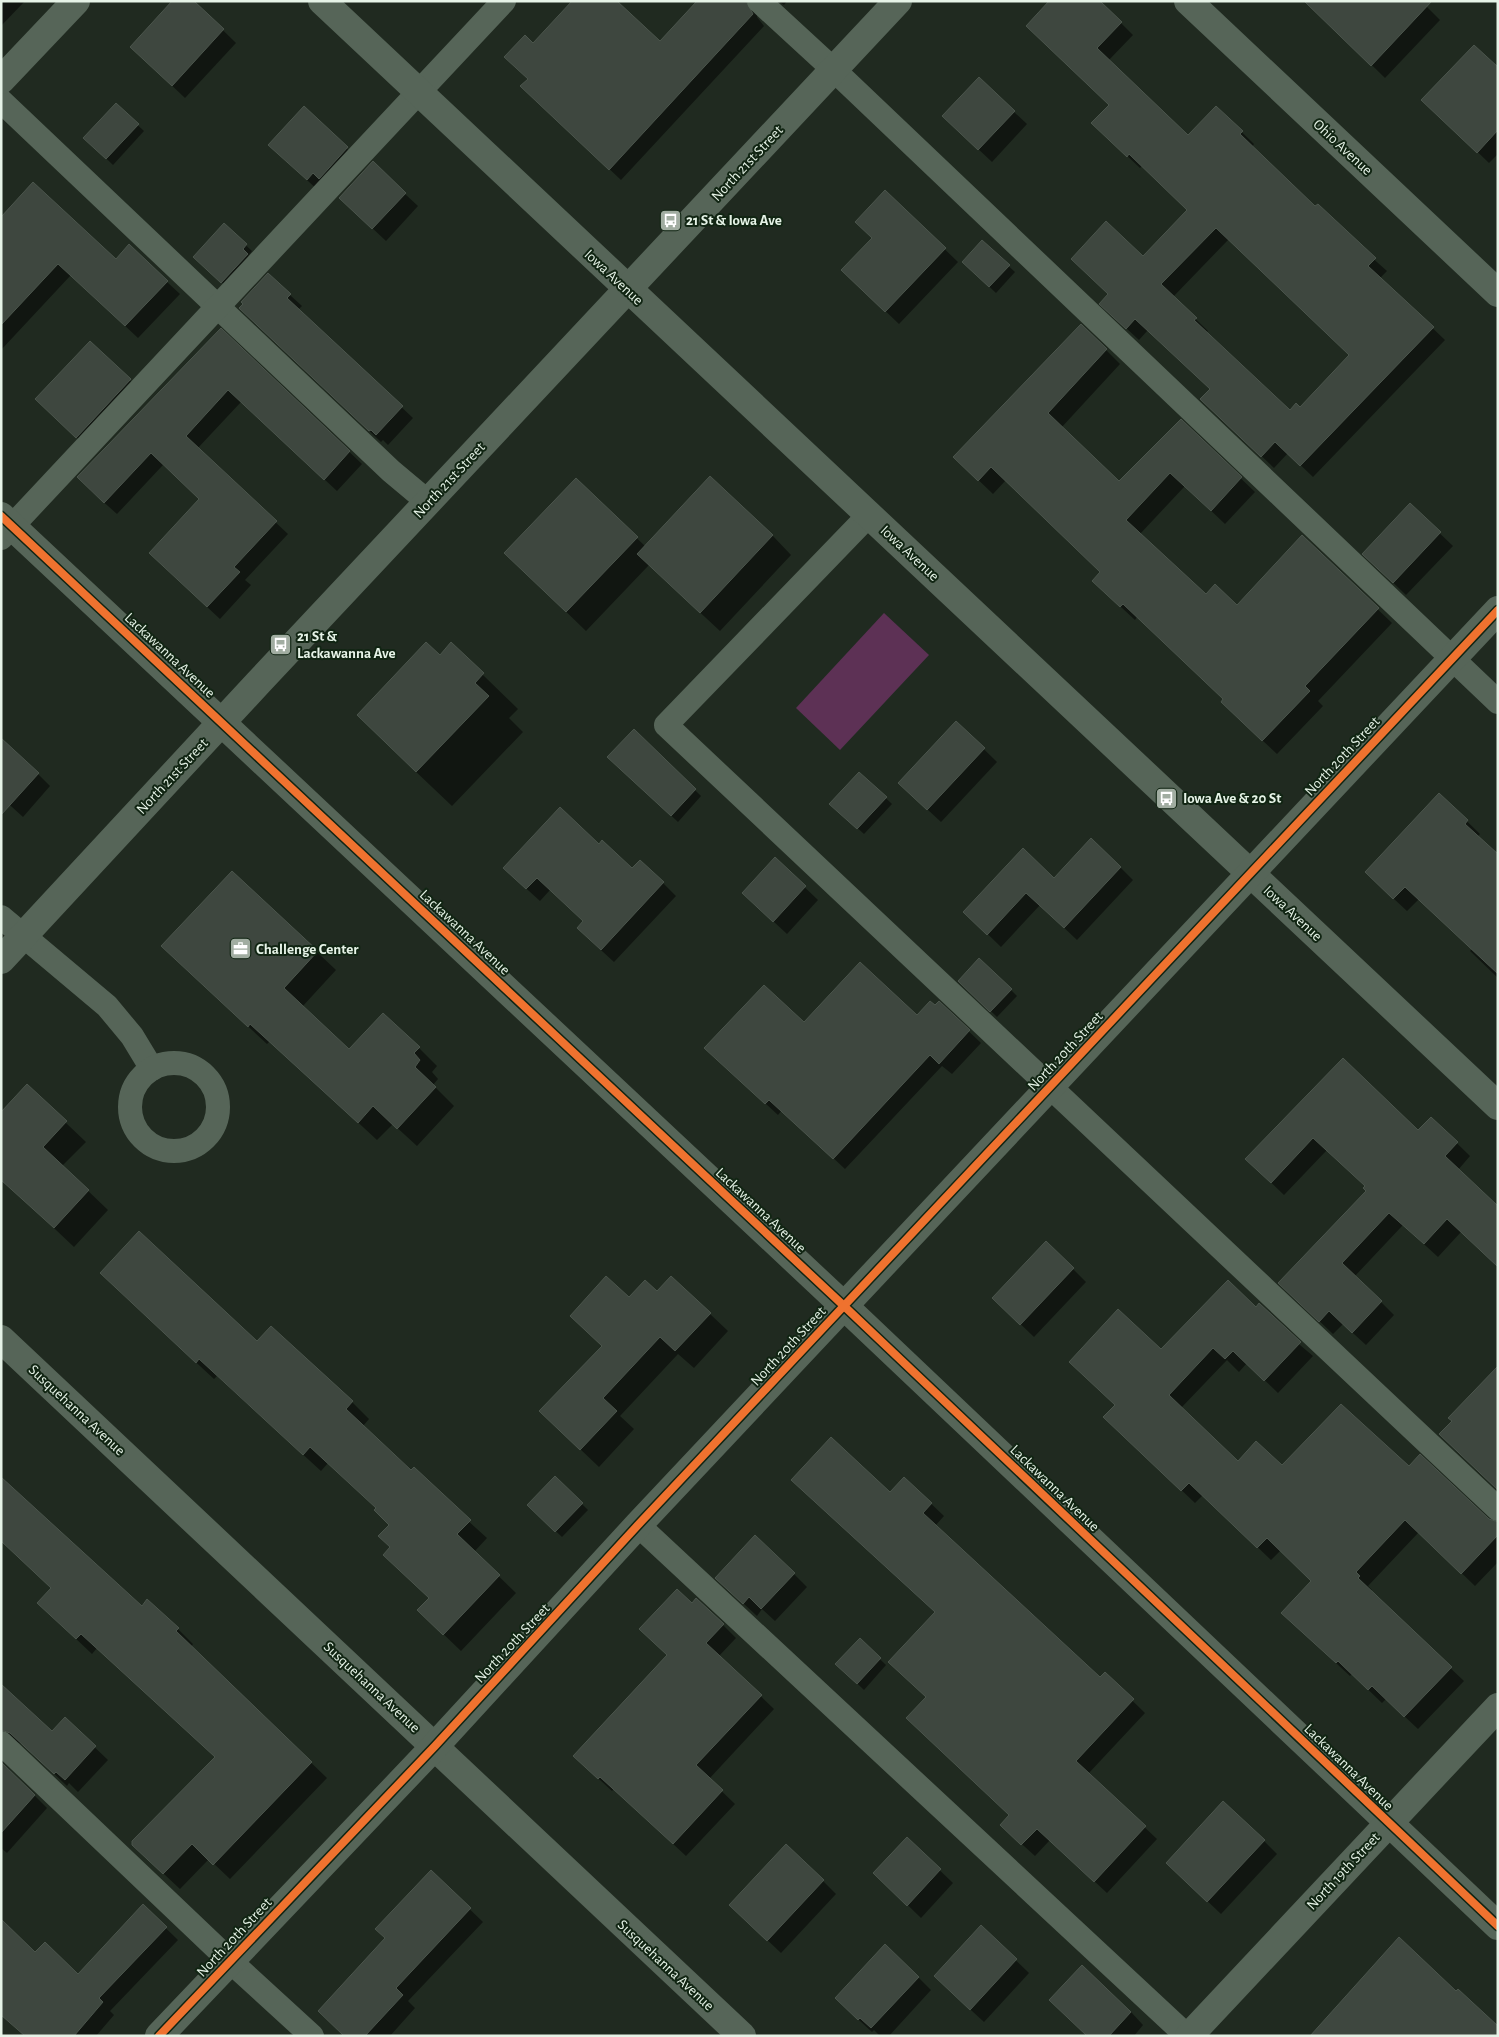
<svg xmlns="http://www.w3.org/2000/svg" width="1499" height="2037" font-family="'Alegreya Sans',sans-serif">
  <rect width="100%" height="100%" fill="#202a20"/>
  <path fill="#5d3155" d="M884 613 929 655 840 750 796 708Z"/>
  <g fill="#0007" fill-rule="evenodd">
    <path d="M1 1H25L1 26Z"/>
    <path d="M193 1 236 43 185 98 145 60Z"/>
    <path d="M698 1H765L757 10V17L764 26 621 180 534 98 529 79 533 45 660 43Z"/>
    <path d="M778 1H787L784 5Z"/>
    <path d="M1421 1 1440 20 1385 78 1326 20Z"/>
    <path d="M1121 23 1133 35 1108 61 1188 137 1216 107 1254 144 1252 147 1316 208 1387 271 1380 278 1445 340 1313 477 1288 453 1274 468 1214 411 1211 389 1148 330 1139 340 1113 316 1143 258 1189 210 1142 166 1140 168 1105 135 1110 105 1040 38ZM1229 239 1351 355 1300 409 1290 411 1206 333 1208 331 1173 297Z"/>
    <path d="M1498 69V154L1489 163 1435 111Z"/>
    <path d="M116 105 144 131 113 165 85 138Z"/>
    <path d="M304 108 360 161 320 192 283 158Z"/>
    <path d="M1014 112 1027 124 992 162 957 129Z"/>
    <path d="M885 192 958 262 899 324 856 283 873 238Z"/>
    <path d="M405 194 418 206 386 241 353 210Z"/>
    <path d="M224 225 252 251 248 256 253 261 228 288 195 257Z"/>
    <path d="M1 231 116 261 167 282 180 294 138 338 71 275 1 350Z"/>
    <path d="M982 242 1015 272 996 293 963 262Z"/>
    <path d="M268 275 302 306 298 310 413 418 388 445 383 440 381 442 252 320Z"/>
    <path d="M1081 325 1120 364 1061 428 1119 483 1181 421 1255 492 1225 524 1185 486 1140 534 1206 596 1237 606 1302 537 1392 623 1318 701 1323 706 1277 754 1236 716 1225 700 1137 617 1135 620 1108 595 1102 572 1006 480 993 494 969 471Z"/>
    <path d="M221 330 362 464 337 491 241 402 197 449 288 534 245 580 251 585 220 619 163 566 201 499 163 465 117 514 90 490Z"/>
    <path d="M90 343 143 393 90 450 50 412Z"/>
    <path d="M576 480 646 547 772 535 791 555 720 631 649 565 586 631 525 572Z"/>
    <path d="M1410 505 1453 546 1406 595 1377 567Z"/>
    <path d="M451 644 518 709 509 718 523 732 452 806 393 750 440 656Z"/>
    <path d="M957 723 997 762 941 822 913 796Z"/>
    <path d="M634 731 701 796 678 822 615 763Z"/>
    <path d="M859 773 892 804 864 834 831 804Z"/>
    <path d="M38 774 50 786 23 817 1 797Z"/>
    <path d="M1439 794 1480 834 1477 837 1498 856V978L1470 951 1472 949 1419 899 1407 911 1379 885Z"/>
    <path d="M599 845 632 870 663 883 676 896 614 962 591 941 584 922 550 890 540 901 518 881Z"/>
    <path d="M775 859 818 900 787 934 757 906Z"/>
    <path d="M1120 867 1133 880 1077 940 1040 905 1001 947 965 912 1054 879Z"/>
    <path d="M232 872 336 970 302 1007 349 1051 419 1048 437 1066 432 1072 438 1079 433 1085 454 1106 417 1146 393 1124 377 1140 270 1041 267 1044 182 965Z"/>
    <path d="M960 981 1011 990 1017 996 997 1017Z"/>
    <path d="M939 1003 981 1043 952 1074 942 1066 845 1169 782 1110 778 1115 718 1060 804 1024 917 1017Z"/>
    <path d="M1343 1060 1418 1132 1431 1118 1470 1156 1458 1170 1461 1232 1438 1257 1403 1225 1355 1276 1394 1315 1366 1345 1343 1324 1333 1334 1293 1296 1368 1191 1366 1187 1327 1150 1284 1195 1260 1172Z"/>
    <path d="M27 1086 86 1142 62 1166 108 1210 74 1247 1 1178Z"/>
    <path d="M1073 1269 1086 1282 1034 1337 1006 1310Z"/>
    <path d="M119 1291 257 1343 352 1402 369 1419 363 1426 487 1538 474 1552 516 1593 461 1651 436 1627 430 1598 392 1548 390 1525 377 1509 328 1463 321 1471 217 1376 214 1379Z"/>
    <path d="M657 1292 710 1314 728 1331 694 1368 678 1354 620 1416 634 1429 599 1467 558 1428 603 1346Z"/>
    <path d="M1256 1308 1313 1356 1278 1393 1247 1363 1239 1372 1227 1360 1181 1408 1238 1463 1282 1467 1409 1468 1488 1520 1498 1523V1562L1475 1586 1419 1532 1368 1586 1372 1590 1370 1592 1464 1681 1418 1729 1386 1699 1382 1703 1352 1674 1350 1676 1296 1626 1313 1581 1281 1550 1271 1560 1203 1495 1195 1503 1118 1430 1161 1351Z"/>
    <path d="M555 1478 588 1510 562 1537 528 1505Z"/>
    <path d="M904 1478 944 1516 935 1526 1100 1679 1105 1674 1145 1713 1088 1774 1157 1839 1107 1893 1050 1840 1035 1856 1014 1837 1011 1815 928 1697 936 1612 890 1494Z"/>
    <path d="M794 1574 807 1587 775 1621 762 1609 757 1616 730 1591Z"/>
    <path d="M692 1605 723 1625 736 1638 719 1656 774 1709 709 1779 735 1804 686 1856 614 1789 612 1791 588 1769 668 1656Z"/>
    <path d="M142 1607 178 1629 193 1644 191 1647 327 1778 230 1879 209 1859 180 1889 149 1860 216 1757 97 1648 92 1654 54 1618Z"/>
    <path d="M860 1640 886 1665 864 1690 837 1664Z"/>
    <path d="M1 1685 52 1733 65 1719 108 1760 78 1792 69 1783 67 1786 24 1745 17 1742H9L1 1751Z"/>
    <path d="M1 1762 47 1808 7 1853 1 1848Z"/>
    <path d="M907 1839 953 1883 921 1918 888 1886Z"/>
    <path d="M1264 1841 1277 1854 1221 1914 1181 1876Z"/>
    <path d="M431 1872 483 1922 408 2001 415 2008 390 2036H345L387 1939Z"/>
    <path d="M823 1881 836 1894 781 1953 744 1918Z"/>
    <path d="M143 1906 178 1940 110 2011 114 2015 96 2036H26L35 1954 79 1976Z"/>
    <path d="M981 1927 1029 1973 984 2022 948 1989Z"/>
    <path d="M918 1977 931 1990 889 2036H880L874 2030 872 2032 849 2011Z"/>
    <path d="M1131 2012 1143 2025 1134 2036H1087Z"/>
  </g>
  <g fill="#3e473f" stroke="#4b554c" fill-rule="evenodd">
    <path d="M172 1H194L224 29 172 86 130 47Z"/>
    <path d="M572 1H617L660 41 697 1H746L753 14 609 170 520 86 528 79 504 57 525 35 533 43Z"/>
    <path d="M1049 1H1100L1122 22 1097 48 1188 135 1216 106 1243 131 1240 134 1315 206 1318 204 1376 258 1368 266 1434 327 1300 466 1275 442 1261 457 1200 399 1210 389 1135 319 1126 329 1099 304 1108 294 1071 259 1106 221 1143 256 1187 210 1129 154 1127 157 1091 123 1109 105 1026 26ZM1216 228 1349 355 1300 407 1296 403 1290 410 1194 320 1197 318 1161 284Z"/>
    <path d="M1304 1H1432L1371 66Z"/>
    <path d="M1474 45 1498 67V130L1477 153 1421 100Z"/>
    <path d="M979 77 1015 111 978 150 942 116Z"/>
    <path d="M116 103 139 124 106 159 83 138Z"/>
    <path d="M304 106 348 147 319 179 313 173 307 180 268 145Z"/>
    <path d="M373 161 406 193 372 229 339 198Z"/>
    <path d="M33 182 116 259 129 244 168 281 125 326 58 264 1 325V217Z"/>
    <path d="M885 190 946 248 885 312 841 270 872 238 855 222Z"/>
    <path d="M224 223 247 244 243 249 248 254 221 283 193 257Z"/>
    <path d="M982 240 1010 265 989 287 962 262Z"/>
    <path d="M268 273 291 294 287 298 403 406 376 435 371 430 369 431 239 308 243 304 241 302Z"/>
    <path d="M1081 324 1107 349 1048 413 1119 481 1181 419 1242 477 1211 511 1170 473 1126 520 1206 594 1215 584 1237 605 1302 535 1379 608 1305 686 1310 691 1262 741 1221 702 1223 699 1123 604 1120 607 1092 581 1100 572 991 467 978 481 953 457Z"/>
    <path d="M221 328 350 451 324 480 228 390 186 436 277 521 234 567 240 572 207 607 149 553 199 499 151 453 104 503 77 477Z"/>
    <path d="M90 341 131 379 76 438 35 399Z"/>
    <path d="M710 476 773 535 700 613 637 554Z"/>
    <path d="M576 478 638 537 566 612 504 553Z"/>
    <path d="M1410 503 1441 532 1393 583 1362 554Z"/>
    <path d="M426 642 440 655 451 642 484 673 475 683 489 696 416 772 357 715Z"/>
    <path d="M956 721 985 748 927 810 898 783Z"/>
    <path d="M634 729 696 789 671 816 607 757Z"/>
    <path d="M1 738 39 773 1 815Z"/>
    <path d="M859 772 887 797 857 829 829 804Z"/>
    <path d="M1439 793 1468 820 1465 824 1498 854V974L1405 887 1393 899 1365 872Z"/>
    <path d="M560 807 599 844 602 840 632 868 640 860 664 882 601 950 577 928 583 921 537 878 526 889 503 868Z"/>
    <path d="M1091 838 1121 867 1064 928 1026 893 987 935 963 912 1023 848 1054 878Z"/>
    <path d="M775 857 806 886 773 922 742 893Z"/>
    <path d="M232 871 318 951 284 988 349 1049 383 1013 420 1047 414 1053 420 1060 415 1067 436 1087 397 1129 373 1106 358 1123 250 1024 248 1027 161 946Z"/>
    <path d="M979 958 1012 989 990 1012 958 981Z"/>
    <path d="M860 962 917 1015 930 1001 935 1005 939 1001 970 1030 939 1064 930 1055 833 1159 769 1100 765 1104 704 1048 764 985 804 1022Z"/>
    <path d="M1343 1058 1418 1130 1431 1117 1458 1142 1445 1156 1498 1206V1267L1447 1219 1424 1244 1389 1213 1342 1263 1382 1301 1352 1333 1329 1311 1319 1322 1278 1283 1366 1191 1363 1188 1365 1186 1313 1138 1271 1183 1245 1159Z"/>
    <path d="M27 1084 67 1121 43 1147 89 1190 54 1228 1 1180V1112Z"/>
    <path d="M139 1231 257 1341 271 1326 353 1401 346 1409 411 1470 414 1467 471 1520 457 1534 500 1575 443 1635 417 1610 429 1598 383 1555 390 1547 378 1536 389 1525 374 1510 376 1508 310 1447 303 1455 199 1359 196 1363 100 1273Z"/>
    <path d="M1046 1241 1074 1268 1020 1325 992 1298Z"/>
    <path d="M606 1276 629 1297 645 1280 657 1291 671 1276 711 1313 675 1351 660 1337 603 1398 617 1411 580 1450 539 1411 602 1346 570 1316Z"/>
    <path d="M1228 1280 1256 1307 1259 1303 1301 1342 1264 1381 1233 1351 1225 1359 1213 1348 1169 1395 1238 1461 1256 1441 1282 1465 1341 1404 1409 1466 1420 1454 1489 1519 1498 1522V1535L1461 1574 1405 1520 1356 1572 1360 1576 1358 1578 1452 1667 1404 1717 1372 1686 1368 1690 1338 1661 1336 1663 1281 1613 1311 1581 1267 1538 1257 1548 1189 1483 1181 1491 1103 1417 1115 1405 1069 1362 1118 1309 1161 1349Z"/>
    <path d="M1498 1366V1490L1439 1434 1452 1421 1448 1418Z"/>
    <path d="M831 1437 890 1492 904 1477 932 1503 923 1513 1100 1677 1105 1672 1134 1699 1076 1761 1146 1826 1094 1882 1037 1829 1021 1845 1000 1825 1009 1815 906 1718 926 1697 888 1662 935 1612 791 1480Z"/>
    <path d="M555 1476 583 1503 555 1532 527 1505Z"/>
    <path d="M1 1477 142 1606 147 1599 179 1628 176 1631 312 1762 213 1865 192 1844 163 1874 132 1845V1841L215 1757 81 1634 76 1639 37 1603 51 1588 1 1541Z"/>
    <path d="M755 1535 795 1573 761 1609 749 1597 743 1604 715 1578Z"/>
    <path d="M677 1589 692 1603 696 1598 724 1624 706 1643 762 1695 696 1765 723 1790 673 1844 600 1777 598 1779 573 1756 667 1655 639 1629Z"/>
    <path d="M860 1638 881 1658 857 1684 835 1664Z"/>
    <path d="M1 1684 52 1731 65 1717 96 1746 65 1780 56 1772 54 1774 10 1733 1 1730Z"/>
    <path d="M1 1762 35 1795 1 1833Z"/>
    <path d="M1223 1801 1265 1840 1207 1902 1166 1863Z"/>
    <path d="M907 1837 941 1869 907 1906 873 1873Z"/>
    <path d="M786 1844 824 1880 767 1941 729 1905Z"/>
    <path d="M431 1870 471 1908 396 1988 403 1995 365 2036H344L318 2011 385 1938 375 1929Z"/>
    <path d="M143 1904 167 1927 99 1998 103 2002 74 2036H25L1 2015V1919L35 1952 45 1942 78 1974Z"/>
    <path d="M981 1925 1017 1959 970 2010 934 1976Z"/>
    <path d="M1399 1937 1456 1991 1458 1989 1498 2026V2036H1310Z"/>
    <path d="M885 1944 919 1977 871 2028 860 2018 858 2020 835 1998Z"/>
    <path d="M1082 1965 1131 2012 1109 2036H1087L1049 2000Z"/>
  </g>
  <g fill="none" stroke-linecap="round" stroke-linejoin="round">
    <g stroke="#566558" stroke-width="24">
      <path d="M759 1 834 70 1498 702"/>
      <path d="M1 101 391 471 428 502"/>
      <path d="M869 515 666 725 1498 1509"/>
      <path d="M1 538 504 1"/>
      <path d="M1 917 107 1006 132 1036 152 1069"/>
      <circle cx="174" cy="1107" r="44"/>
      <path d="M638 1525 1187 2036"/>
      <path d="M1 1743 230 1961 312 2036"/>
    </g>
    <g stroke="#566558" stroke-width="28">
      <path d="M322 1 1498 1106"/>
      <path d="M1188 1 1498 293"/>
      <path d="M1 80 76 1"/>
      <path d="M1 516 844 1306 1498 1926"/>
      <path d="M1 1339 742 2036"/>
      <path d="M159 2036 435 1746 638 1525 1498 610"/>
      <path d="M1189 2036 1498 1707"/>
    </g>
    <path stroke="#566558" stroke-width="28" d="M1 960 258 683 898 1"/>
    <defs>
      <g id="cycleway">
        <path d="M1 516 844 1306 1498 1926"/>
        <path d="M159 2036 435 1746 638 1525 1498 610"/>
      </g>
    </defs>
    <use href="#cycleway" stroke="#112513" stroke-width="11"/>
    <use href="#cycleway" stroke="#ef722f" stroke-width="8"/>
  </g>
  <defs>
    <symbol id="bus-square" viewBox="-11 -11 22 22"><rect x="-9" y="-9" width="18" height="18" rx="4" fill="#a1ada1" stroke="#112513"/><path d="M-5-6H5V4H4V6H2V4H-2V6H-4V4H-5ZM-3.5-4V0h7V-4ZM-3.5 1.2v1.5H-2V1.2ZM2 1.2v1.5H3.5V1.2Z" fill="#fff"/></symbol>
    <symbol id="office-square" viewBox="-11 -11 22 22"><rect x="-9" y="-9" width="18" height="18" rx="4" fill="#a1ada1" stroke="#112513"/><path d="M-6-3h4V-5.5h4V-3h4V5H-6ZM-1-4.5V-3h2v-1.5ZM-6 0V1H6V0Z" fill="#fff"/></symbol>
  </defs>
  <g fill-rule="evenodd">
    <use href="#bus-square" x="658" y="208" width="25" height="25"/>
    <use href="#bus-square" x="268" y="632" width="25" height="25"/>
    <use href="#bus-square" x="1154" y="786" width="25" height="25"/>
    <use href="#office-square" x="228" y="936" width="25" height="25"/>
  </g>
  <g text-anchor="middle" stroke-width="4" stroke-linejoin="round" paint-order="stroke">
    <g font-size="15" fill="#e6f3e7" stroke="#112513">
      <text transform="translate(1343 147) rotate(43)" y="5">Ohio Avenue</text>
      <text transform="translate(747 163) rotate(-47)" y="5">North 21st Street</text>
      <text transform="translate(614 277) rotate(43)" y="5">Iowa Avenue</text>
      <text transform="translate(449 480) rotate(-47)" y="5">North 21st Street</text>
      <text transform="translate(910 553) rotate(43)" y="5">Iowa Avenue</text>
      <text transform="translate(170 655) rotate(43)" y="5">Lackawanna Avenue</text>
      <text transform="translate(1342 756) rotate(-47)" y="5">North 20th Street</text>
      <text transform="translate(172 776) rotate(-47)" y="5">North 21st Street</text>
      <text transform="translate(1293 913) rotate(43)" y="5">Iowa Avenue</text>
      <text transform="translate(465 932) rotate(43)" y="5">Lackawanna Avenue</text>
      <text transform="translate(1065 1051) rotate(-47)" y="5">North 20th Street</text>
      <text transform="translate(761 1210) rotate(43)" y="5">Lackawanna Avenue</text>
      <text transform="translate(788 1346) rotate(-47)" y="5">North 20th Street</text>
      <text transform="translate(77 1410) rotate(43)" y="5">Susquehanna Avenue</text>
      <text transform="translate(1055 1488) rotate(44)" y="5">Lackawanna Avenue</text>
      <text transform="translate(512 1643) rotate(-47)" y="5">North 20th Street</text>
      <text transform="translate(372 1687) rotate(43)" y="5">Susquehanna Avenue</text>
      <text transform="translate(1349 1767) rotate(44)" y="5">Lackawanna Avenue</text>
      <text transform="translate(1343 1871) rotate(-47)" y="5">North 19th Street</text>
      <text transform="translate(234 1937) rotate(-47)" y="5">North 20th Street</text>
      <text transform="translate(666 1965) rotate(43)" y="5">Susquehanna Avenue</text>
    </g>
    <g font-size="15" font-weight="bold" fill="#e6f3e7" stroke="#112513" text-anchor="start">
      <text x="686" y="225">21 St &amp; Iowa Ave</text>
      <text x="297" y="641">21 St &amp;<tspan x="297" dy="17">Lackawanna Ave</tspan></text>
      <text x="1183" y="803">Iowa Ave &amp; 20 St</text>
      <text x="256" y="954">Challenge Center</text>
    </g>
  </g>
  <rect width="1499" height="2037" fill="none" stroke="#e6f3e7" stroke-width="5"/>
</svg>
